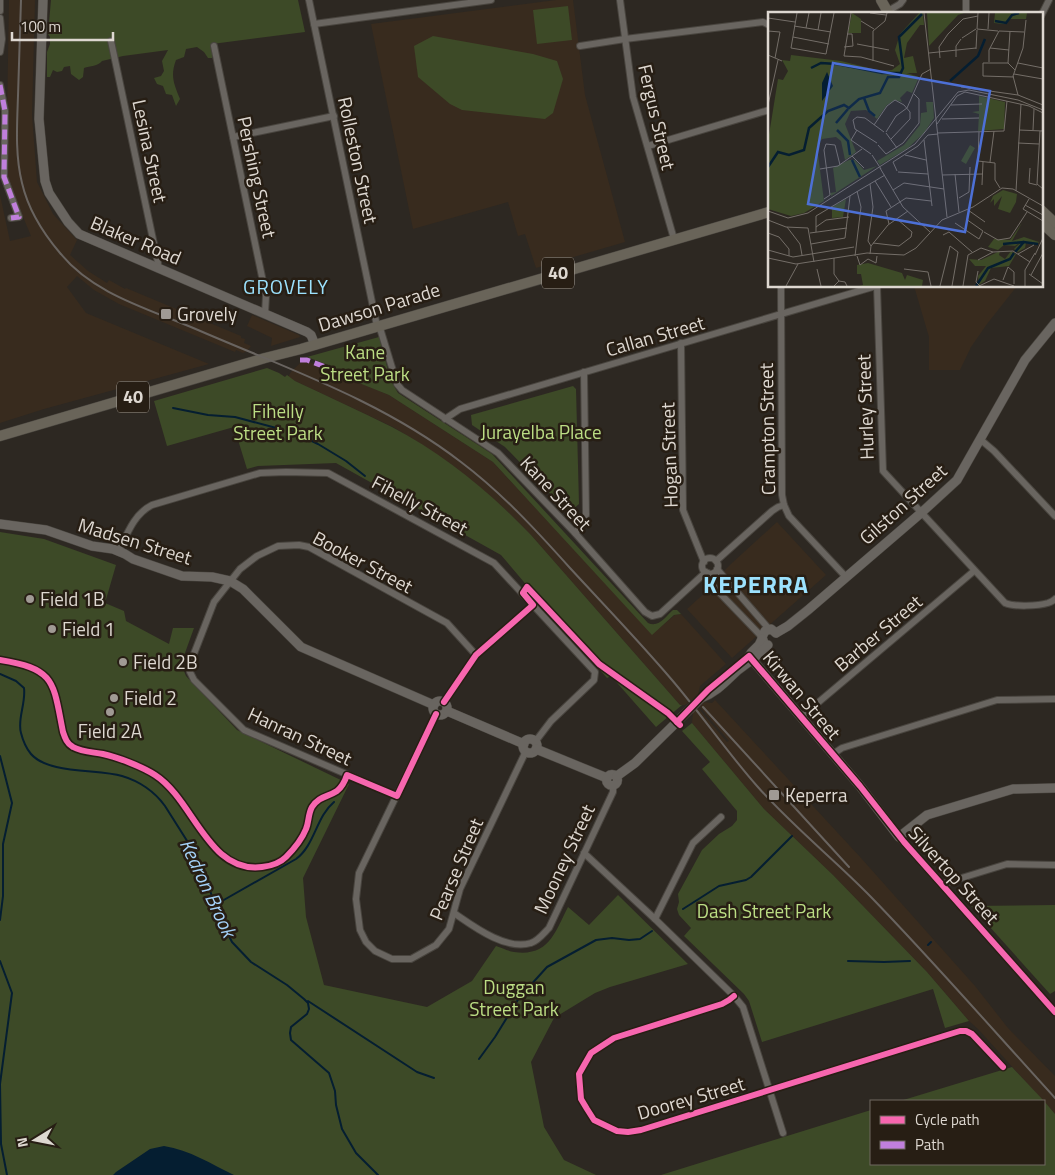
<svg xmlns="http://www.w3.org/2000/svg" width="1055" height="1175" font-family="'Titillium Web',sans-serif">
  <rect width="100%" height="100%" fill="#2d2822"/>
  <g fill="#382b1e">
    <path d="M9 0H35L32 115 37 182 53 214 77 240 70 255 88 271 107 283 109 280 125 289 126 288 241 336V338L245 339 244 343 251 346 247 351 243 353 236 350 235 352 119 304 94 290 77 276 67 287 86 313 209 364 44 409 0 423V195L10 241 31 236 6 176Z"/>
    <path d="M556 0H573L585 95 625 242 536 268 525 234 518 236 508 202 413 229 371 24Z"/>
    <path d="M914 286H1017L987 324 971 347 960 370H929V337Z"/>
    <path d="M252 315 299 335 300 337 271 346 272 338 247 326Z"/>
    <path d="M302 361H307L389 395 493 462 652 634 675 615 681 614 726 664 700 686 698 695 685 705H680L531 535 506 510 470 479 452 465 413 439 393 427 295 381 288 377 291 372Z"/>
    <path d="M777 522 826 575 732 658 687 609 708 590 707 588 731 564Z"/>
    <path d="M715 700 861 858 975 986 1008 1028 1055 1076V1114L978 1029 969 1021 927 972 833 875 764 809 692 723 693 712 698 708 727 742 729 741 700 707 704 702 712 703Z"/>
  </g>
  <g fill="#3d4a27">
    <path d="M51 0H298L305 32 212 44V58H208L204 52 197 47 186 49 184 57 176 60C170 76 174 84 180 99L176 106 172 95 166 94 163 86 157 84 154 78 161 76 164 71 162 61 168 50 123 56 102 61C98 66 90 66 84 68L83 77 79 80 71 74 70 66 64 67 62 71 57 72 53 70 50 77H47V52L50 44V37L48 34Z"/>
    <path d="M568 6 572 40 537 44 533 10Z"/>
    <path d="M433 36 533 54 557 61 563 79 553 113 545 119 462 110 450 104 418 77 414 46Z"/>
    <path d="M379 337 391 381 398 393 492 454 648 623C659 628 666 616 673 610H677L681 614 674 615 652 635 493 462 389 395 329 371 331 366 307 357Z"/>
    <path d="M267 368 279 373 285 377 287 375 295 381C327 396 360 411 392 427 444 454 491 493 531 535L680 705H682L656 727 611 676 607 678 568 634 501 555 336 463 258 466 247 469 234 427 167 446 154 401Z"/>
    <path d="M573 386 576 389 579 504 571 511 565 509 505 447 472 425 471 415Z"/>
    <path d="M0 532 44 539 116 565 105 603 124 611 126 621 169 644 173 628H194L181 664 186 676 237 730 349 784 303 878 306 917 324 985 427 1007 472 981 496 946C502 948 508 951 514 952 549 957 555 932 568 907L589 925 618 895 688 964 610 987 595 993 554 1018 531 1062 544 1127 564 1160 596 1175H0Z"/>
    <path d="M692 723 764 809 833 875 927 972 969 1021 945 1028 933 989 762 1042 749 1001 744 994 684 936 691 928 679 915 677 909 679 902 678 894 702 850 719 834 732 826 737 820V811L702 769 710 762 682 731Z"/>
    <path d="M1055 905V991L1050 994 971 906Z"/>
    <path d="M1012 1067 1044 1101H900Z"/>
    <path d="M1044 1101 1055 1114V1175H661L871 1110V1164H1044Z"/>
  </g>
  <path fill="#051e31" d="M164 1146C190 1150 211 1164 234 1175H113L116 1172 150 1149Z"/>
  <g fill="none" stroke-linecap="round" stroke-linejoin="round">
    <g stroke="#051e31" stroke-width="2">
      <path d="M173 408 208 415 235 417 280 429"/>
      <path d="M287 429 318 444 346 461 365 476"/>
      <path d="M0 674 16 681 24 688C26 704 17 719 21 733 23 741 26 748 31 754 48 774 97 769 122 776 139 781 155 792 165 806L196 855 203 870 218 914 232 942 251 962 287 985 304 999 308 1003 309 1009 307 1014 291 1027 290 1033 291 1040 329 1073 335 1091 336 1105 342 1129 356 1153 378 1175"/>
      <path d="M0 756 12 803 3 844V896L0 920"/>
      <path d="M215 905 296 859C315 845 316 817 334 802"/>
      <path d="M683 909 719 886 746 880 751 877 792 836"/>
      <path d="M928 945 931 942"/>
      <path d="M0 961 12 993 0 1084 1 1144 7 1175"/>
      <path d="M848 961 884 962 910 961"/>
      <path d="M308 1001 417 1072 434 1078"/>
      <path d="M479 1059 495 1037 519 998 547 967 596 940 612 938 629 940 640 939 652 931"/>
    </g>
    <defs>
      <g id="street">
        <path d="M309 0 377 326"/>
        <path d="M620 0 633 97 674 239"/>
        <path d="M966 0V10"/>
        <path d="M0 11V0"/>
        <path d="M888 11 900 4 903 0"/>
        <path d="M1041 16 1049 0"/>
        <path d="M0 18 2 39 0 52"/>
        <path d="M314 24 491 0"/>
        <path d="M111 41 158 263 157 267"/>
        <path d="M214 46 266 296 265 313"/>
        <path d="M580 46 625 39 763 22 769 25"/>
        <path d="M0 85 5 111 4 177 19 217 11 218"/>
        <path d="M233 137 334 116"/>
        <path d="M648 146 769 110"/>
        <path d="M781 286 782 495 784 505 789 516 846 577"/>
        <path d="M877 286 883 471 1005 603C1014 607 1038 606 1048 603 1051 602 1053 601 1055 599"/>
        <path d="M379 325 397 384 402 390 498 453 575 533 645 612 652 616 660 614 706 572"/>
        <path d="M681 343 683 510 704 562"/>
        <path d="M445 419 460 409 876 286"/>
        <path d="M981 440 994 451 1055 516"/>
        <path d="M575 533 581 526 586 515 584 372"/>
        <path d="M119 551C127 534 134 514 152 505L260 473 286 472 328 473 494 563 595 672 594 680 551 721 535 742"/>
        <circle cx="710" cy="566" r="8"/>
        <path d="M716 561 772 511 778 507 784 505"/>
        <path d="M717 569 769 629"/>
        <path d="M708 573 709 581 711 584 762 637"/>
        <path d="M444 702 476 655 533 605"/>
        <path d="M436 714 359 873 356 899 360 930 366 942 375 951 392 959H411L436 945 449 929 460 889 526 751"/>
        <path d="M801 717 974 571"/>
        <path d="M833 754 842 748 997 700 1055 699"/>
        <path d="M397 796 244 730 194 680 190 672V664L214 602 240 569 257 556 278 546 299 545 309 547 447 623 476 655"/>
        <path d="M899 837 1055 1012"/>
        <path d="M584 853 655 919 734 996 743 1007 783 1133"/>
        <path d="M942 884 1007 864 1055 865"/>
        <path d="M454 913C473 926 506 951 531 943 538 941 544 933 549 928L613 792V785"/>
        <path d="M655 919 693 843 721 817"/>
        <path d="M734 996 729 1000 722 1004 614 1038 591 1053 579 1074 581 1099 587 1109 594 1120 617 1131 628 1132 641 1130 960 1031H966L972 1034 1003 1067"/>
      </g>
      <g id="secondary">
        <path d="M43 0 39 119 45 181 49 193 68 222 79 234 307 332 311 335 315 345"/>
        <path d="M0 524 46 530 92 546 113 549 125 554 133 559 182 576 212 577 230 581 243 589 301 647 434 705"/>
        <path d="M776 633 788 626 808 610 921 513 957 480 1025 360 1055 323"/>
        <path d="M764 643 762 637 765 631 771 629 776 633"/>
        <path d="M751 653 759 645 762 639"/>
        <path d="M749 656 860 786 899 837 927 815 1013 789 1055 788"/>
        <path d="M701 698C717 692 726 681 738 670 749 662 759 655 768 645"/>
        <circle cx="440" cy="708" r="7"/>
        <path d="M447 711 524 744"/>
        <circle cx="530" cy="746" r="7"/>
        <path d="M536 749 607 778"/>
        <circle cx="612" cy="780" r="5.5"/>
        <path d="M617 776 635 763 690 709"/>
      </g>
      <g id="primary">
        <path d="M881 0 889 14"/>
        <path d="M1041 210 1055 223"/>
        <path d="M1041 222 1055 235"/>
        <path d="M0 436 265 358 301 349 769 212"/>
      </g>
    </defs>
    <use href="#street" stroke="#49453f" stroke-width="8"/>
    <use href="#secondary" stroke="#49453f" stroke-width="10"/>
    <use href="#primary" stroke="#49453f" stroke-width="11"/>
    <use href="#street" stroke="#696560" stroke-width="6"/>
    <use href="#secondary" stroke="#696560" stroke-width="9"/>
    <use href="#primary" stroke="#696459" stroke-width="10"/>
    <g stroke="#696460" stroke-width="2">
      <path d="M21 0C20 32 19 64 18 96 17 125 15 155 22 183 28 209 43 233 60 253 94 295 150 309 198 330 288 369 382 401 461 462 502 493 536 530 570 568 604 605 639 641 672 680 701 714 727 752 757 786 792 826 834 859 871 897 934 962 994 1031 1055 1098"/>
      <path d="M703 707 849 867"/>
    </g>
    <defs>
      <path id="secondary-bridge" d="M690 709 701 698"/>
    </defs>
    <use href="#secondary-bridge" stroke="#49453f" stroke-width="10" stroke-linecap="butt"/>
    <use href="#secondary-bridge" stroke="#696560" stroke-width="9"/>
    <g stroke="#c07fdc" stroke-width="5" stroke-dasharray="10 5" stroke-linecap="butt">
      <path d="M0 85 5 111 4 177 19 217 11 218"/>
      <path d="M300 360H307L328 368 330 367"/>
    </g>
    <defs>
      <g id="cycleway">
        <path d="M0 660C56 669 53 682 63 732 65 738 67 744 73 747 82 752 93 752 103 754 117 757 143 767 155 775 194 800 208 874 262 867 271 866 280 863 286 857 294 849 302 839 306 829 309 822 308 814 312 807 319 796 328 797 337 791 342 787 345 781 347 775L397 796 436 714"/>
        <path d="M444 702 476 655 533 605 523 593 527 587 599 664 668 713 680 725"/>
        <path d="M677 722 708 690 749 656 860 786 904 842 1055 1012"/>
        <path d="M734 996 729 1000 722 1004 614 1038 591 1053 579 1074 581 1099 587 1109 594 1120 617 1131 628 1132 641 1130 960 1031H966L972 1034 1003 1067"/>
      </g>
    </defs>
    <use href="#cycleway" stroke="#271e14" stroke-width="9"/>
    <use href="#cycleway" stroke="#f766af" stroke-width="6"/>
  </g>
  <g fill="#a09a94" stroke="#271e14" stroke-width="2">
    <rect x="160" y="308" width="12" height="12" rx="2.5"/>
    <circle cx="30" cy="599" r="5"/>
    <circle cx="52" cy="629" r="5"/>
    <circle cx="123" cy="662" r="5"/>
    <circle cx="114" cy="698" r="5"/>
    <circle cx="110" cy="712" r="5"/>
    <rect x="768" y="789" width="12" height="12" rx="2.5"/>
  </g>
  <g text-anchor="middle" stroke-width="5" stroke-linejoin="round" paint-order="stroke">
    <g fill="#271e14" stroke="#a7a098" stroke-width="1">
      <rect x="542" y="257.5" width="32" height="31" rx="4"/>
      <rect x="117" y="381.5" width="32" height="31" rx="4"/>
    </g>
    <g font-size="18" font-weight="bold" fill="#ded8d1">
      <text x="558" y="279">40</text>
      <text x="133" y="403">40</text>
    </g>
    <g font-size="19" fill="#ded8d1" stroke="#271e14">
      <text transform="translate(657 117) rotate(77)" y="7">Fergus Street</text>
      <text transform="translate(150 151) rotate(78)" y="7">Lesina Street</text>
      <text transform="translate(358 160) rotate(78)" y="7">Rolleston Street</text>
      <text transform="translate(257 177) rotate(78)" y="7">Pershing Street</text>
      <text transform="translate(136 240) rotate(23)" y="7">Blaker Road</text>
      <text transform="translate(379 307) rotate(-17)" y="7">Dawson Parade</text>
      <text transform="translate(655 336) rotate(-16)" y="7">Callan Street</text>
      <text transform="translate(865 407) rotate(-92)" y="7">Hurley Street</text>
      <text transform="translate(767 429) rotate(-91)" y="7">Crampton Street</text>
      <text transform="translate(669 455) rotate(-92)" y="7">Hogan Street</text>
      <text transform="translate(556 493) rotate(47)" y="7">Kane Street</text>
      <text transform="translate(903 504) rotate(-42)" y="7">Gilston Street</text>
      <text transform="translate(420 505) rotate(28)" y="7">Fihelly Street</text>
      <text transform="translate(135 541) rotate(17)" y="7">Madsen Street</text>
      <text transform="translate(363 562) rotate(28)" y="7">Booker Street</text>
      <text transform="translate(878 633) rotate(-40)" y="7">Barber Street</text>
      <text transform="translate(802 695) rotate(50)" y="7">Kirwan Street</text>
      <text transform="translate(300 736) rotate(25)" y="7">Hanran Street</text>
      <text transform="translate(564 859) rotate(-65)" y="7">Mooney Street</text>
      <text transform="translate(456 869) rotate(-67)" y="7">Pearse Street</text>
      <text transform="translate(954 875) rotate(48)" y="7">Silvertop Street</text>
      <text transform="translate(691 1098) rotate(-16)" y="7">Doorey Street</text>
    </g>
    <g font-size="19" fill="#ded8d1" stroke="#271e14" text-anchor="start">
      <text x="177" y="321">Grovely</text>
      <text x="40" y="606">Field 1B</text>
      <text x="62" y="636">Field 1</text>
      <text x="133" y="669">Field 2B</text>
      <text x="124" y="705">Field 2</text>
      <text x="110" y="738" text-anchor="middle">Field 2A</text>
      <text x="785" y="802">Keperra</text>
    </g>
    <g font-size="19" fill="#bbdd84" stroke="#271e14">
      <text x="365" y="359">Kane<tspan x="365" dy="22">Street Park</tspan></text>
      <text x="278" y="418">Fihelly<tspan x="278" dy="22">Street Park</tspan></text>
      <text x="541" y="439">Jurayelba Place</text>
      <text x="764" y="918">Dash Street Park</text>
      <text x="514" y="994">Duggan<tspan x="514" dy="22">Street Park</tspan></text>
    </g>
    <g font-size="20" letter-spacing="1" fill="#9ce2fe" stroke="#271e14">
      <text x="286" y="294">GROVELY</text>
    </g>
    <g font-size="20" font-style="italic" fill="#a4d1f8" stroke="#271e14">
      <text transform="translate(208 888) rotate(65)" y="7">Kedron Brook</text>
    </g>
    <g font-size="24" font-weight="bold" letter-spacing="1" fill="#9ce2fe" stroke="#271e14">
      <text x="756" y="593">KEPERRA</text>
    </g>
  </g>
  <g transform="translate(768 12)">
    <rect width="275" height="275" fill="#2d2822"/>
    <path d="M84 1 93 7V21H80ZM151 1H155L156 13H152L139 31 136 46 145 44 149 61H139L151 65 144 81 139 79 132 86 134 90 127 88 119 93 109 107 98 98 83 99 77 112 88 140 77 148 73 129 68 125 54 127 49 134 56 189 36 201 23 204 0 197V129L10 67 15 68 20 59 14 48 22 49 23 43 73 49 113 59 124 58 132 52 127 38 132 22ZM159 1H196L190 3 161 34ZM227 1H259L258 7H242L236 12 226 11ZM211 84 237 90 236 117 210 119 211 102 204 100 211 99ZM158 90H165L166 106 156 121 140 136 112 153 109 149 136 133 152 113 153 101 159 100ZM202 133 207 136 198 152 193 149ZM81 148H87L96 158 109 154 63 184 62 181 68 180 65 156ZM235 178 249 182 248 190 242 201 230 197 234 184 226 194V187L222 191 225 184ZM78 187 75 205 64 206V195ZM254 211 244 229 256 225 271 230 269 233 258 231 257 236 250 240 246 237 253 230 247 234 236 233 230 238 220 235 226 227 242 228ZM232 239 231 243 237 247 243 239 248 242 241 254 223 256 217 269 211 273 210 264 218 254H207L201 247 213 248ZM100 251 134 261 137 268 139 263 155 268 154 274H91L95 273 93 262H89V253Z" fill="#3d4a27"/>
    <path d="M59 60 65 74 54 89V71Z" fill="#051e31"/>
    <path fill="none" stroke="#051e31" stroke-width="2.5" d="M227 9 238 11 244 3 251 1M43 56 53 51 69 52 114 61H132M182 69 210 44 217 27M96 86 101 99 107 104M68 111 80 97M69 118 80 129 82 143M84 148 92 165M0 155 10 140 21 143 36 138 41 116 60 99 76 93 81 96 91 87 112 81 120 65H131L135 56 131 25 154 2M235 232 256 230M247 240 256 230 270 232M208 274 220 256 242 247 246 241"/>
    <path fill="none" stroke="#746e68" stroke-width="1" d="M29 1 23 36 58 42 66 1M83 1 76 44 93 45 126 54M102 1 118 3M156 1 179 205M0 6 27 10M93 9 106 17M26 14 63 20M38 16 41 1M209 17 230 19M209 17 210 1M220 17 221 1M50 18 53 1M0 19 12 20 7 46M231 19 256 20M25 25 61 32M194 26 208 17M89 32 121 38M76 35 85 34 84 22H79M222 36 241 38M208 37 209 18M161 41 208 36M0 43 14 49M188 45V34L193 27M172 46 171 35 180 22 195 7 210 4M105 49V19L117 9 119 1M221 50V38L231 19M240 51 242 19M250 51 275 56M246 62 275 67M246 65 215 64V51H240L247 58M193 75 250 83 275 93M250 83 245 64 255 36 258 8M0 93 10 48M183 93 214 92M174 107 211 106M169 112 189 84 197 80 261 94 275 101M106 113 119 94 127 88 136 93 142 100V107L123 127M89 118 83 128 103 142M251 118 275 119M265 118 266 97M272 119 269 172 275 177M118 120 128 104 139 96 154 62 163 57M211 120 210 149 227 151V168L232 176M118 121 129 136M170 121 236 119 239 89M156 128 164 194M109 131 87 117 85 108 89 105 97 106 116 120M250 131 271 132M110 133 118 142 135 131 151 111V87L146 82M104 143 113 157M137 143 158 148M84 144 96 156M222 150 226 119M112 156 135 195 162 220M262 156 261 171 269 173M52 157 70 154 94 137M129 159 125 150 150 134 160 123 170 122M130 160 160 162M187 162 191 200M174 163 215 162M107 169 123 195M102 172 105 195 100 229 103 234M214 173 215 150M125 178 136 171 176 177M248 179 253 92M191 186 201 180 202 155M56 187 62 183 56 138 58 132 67 133 72 153M261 187 255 197 275 209M257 193 275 203M200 198 217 210M0 199 20 206 40 201 147 132 190 80 201 78 250 88 275 98M0 208 18 215 40 216 46 250M187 211 211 227 215 219 198 207M121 212 118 199 138 186 163 189M19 215 32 232 34 243M48 215 58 208 81 205M48 220V204L117 163M216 220 230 228 242 226 259 200M0 221 11 225 21 237V244M42 221 79 216M175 223 181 220 204 240M105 231 131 234 143 225 144 220 129 207M43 232 77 226 82 184M0 238 25 245 86 235M102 242 103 234 120 213 140 199M250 242 266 233M267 243 275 226M87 244 93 195 89 179M89 244 92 253 100 247 108 251 109 244M0 246 28 252 99 241 136 243 148 236 174 208 205 195 234 176 245 177 275 194M66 246V262L71 269M210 248 225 240M49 257 53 274M136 257 160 260 163 274M210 259 208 270 212 274M261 262 275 272M263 263 275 241M235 268 240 255 246 260V272M18 274 30 252M66 274 71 269 77 270 79 274M172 274 182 234 190 240 184 274M195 274 200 243 213 236 225 240 245 239 262 250M211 274 226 267 246 274M257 274V258L267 241"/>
    <path fill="#4d70d6" fill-opacity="0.15" stroke="#4d70d6" stroke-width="2.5" d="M65 51 222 79 197 220 40 192Z"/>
    <rect width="275" height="275" fill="none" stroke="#ded8d1" stroke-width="2.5"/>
  </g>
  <rect x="870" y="1100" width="175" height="65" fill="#271e14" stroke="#706860"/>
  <rect x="880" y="1116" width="25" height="8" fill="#f766af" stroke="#706860"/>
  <text x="915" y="1125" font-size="15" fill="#ded8d1">Cycle path</text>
  <rect x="880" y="1141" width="25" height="8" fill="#c07fdc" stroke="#706860"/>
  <text x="915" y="1150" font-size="15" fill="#ded8d1">Path</text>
  <g transform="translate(35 1140) rotate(260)" stroke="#271e14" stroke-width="4" paint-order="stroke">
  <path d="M0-4L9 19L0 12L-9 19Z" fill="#ded8d1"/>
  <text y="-8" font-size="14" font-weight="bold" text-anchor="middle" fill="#ded8d1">N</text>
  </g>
  <path d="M12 32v8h101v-8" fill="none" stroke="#ded8d1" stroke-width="2.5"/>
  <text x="20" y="32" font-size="15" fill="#ded8d1" stroke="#271e14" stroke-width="4" paint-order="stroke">100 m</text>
</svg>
